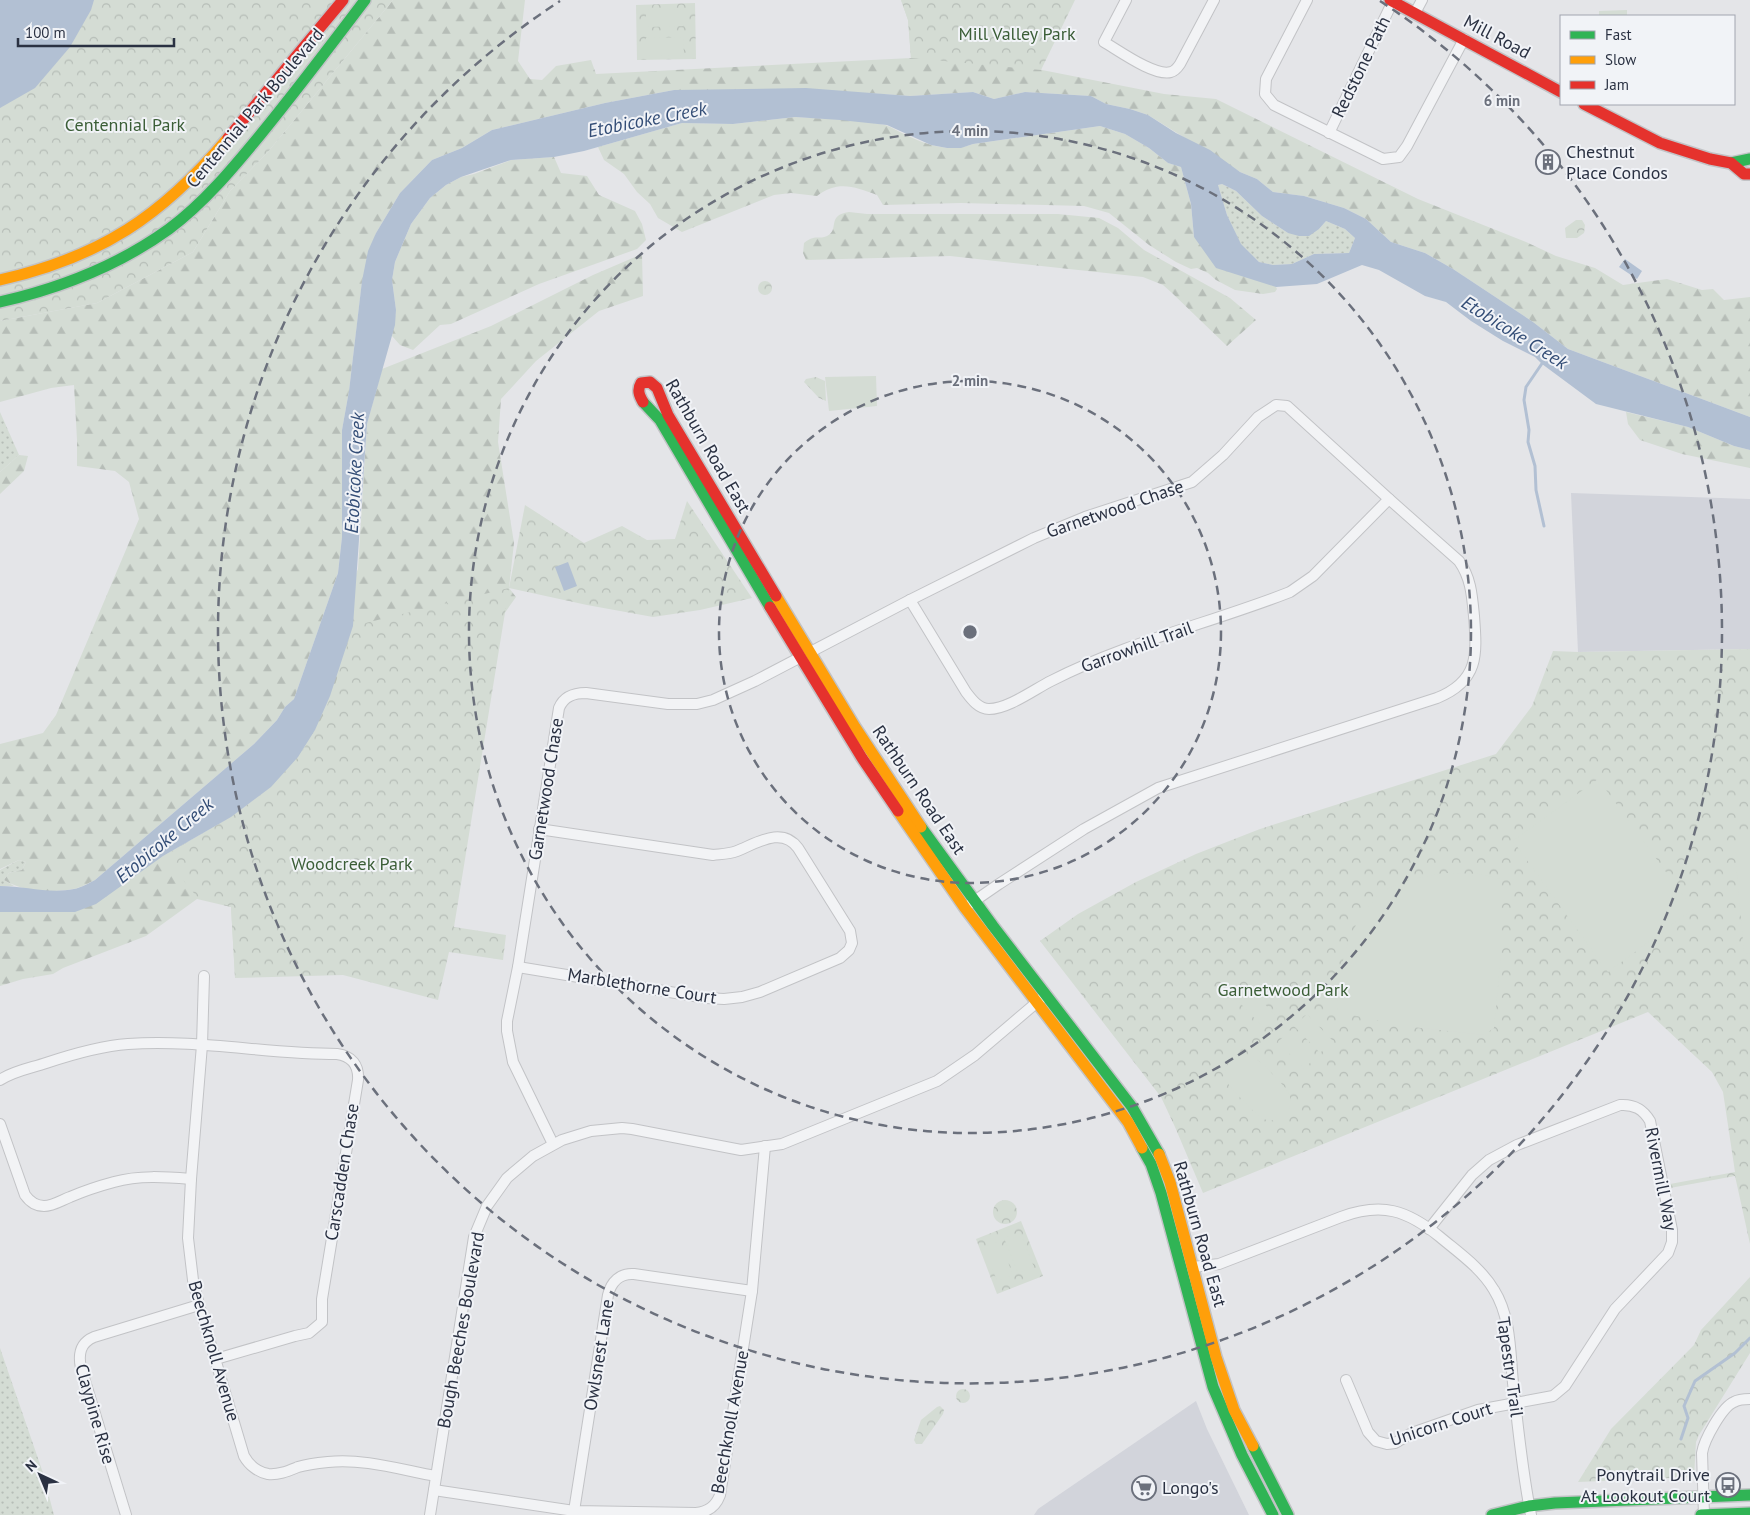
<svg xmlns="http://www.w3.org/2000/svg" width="1750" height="1515" font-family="'PT Sans',sans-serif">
  <defs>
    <pattern id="grass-dots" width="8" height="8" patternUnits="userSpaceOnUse" patternTransform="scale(1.25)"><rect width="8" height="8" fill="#d4dcd4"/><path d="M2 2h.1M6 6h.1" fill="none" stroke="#b6bdb7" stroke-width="1.8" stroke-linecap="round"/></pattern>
    <pattern id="forest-firs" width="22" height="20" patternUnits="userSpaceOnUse" patternTransform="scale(1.25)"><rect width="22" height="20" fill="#d4dcd4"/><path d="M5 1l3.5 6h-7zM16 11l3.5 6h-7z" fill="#b6bdb7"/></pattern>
    <pattern id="park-crowns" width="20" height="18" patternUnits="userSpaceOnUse" patternTransform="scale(1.25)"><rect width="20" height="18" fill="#d4dcd4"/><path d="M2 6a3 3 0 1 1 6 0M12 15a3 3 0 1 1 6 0" fill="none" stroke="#b6bdb7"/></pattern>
  </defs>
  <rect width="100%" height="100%" fill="#e4e5e8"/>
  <g fill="#d2d4db">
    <path d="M1571 493 1750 499V649L1578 652Z"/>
    <path d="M1196 1401 1207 1429 1249 1515H1034L1038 1509Z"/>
  </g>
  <g fill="url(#grass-dots)">
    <path d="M1222 184 1236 191 1262 216 1288 233 1319 229 1326 221 1345 229 1355 238 1349 253 1314 254 1292 264 1273 265 1259 262 1241 245 1227 215 1218 185Z"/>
    <path d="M0 412 19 455 0 472Z"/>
    <path d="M19 860 26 862 22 870 9 873 4 880 14 886H0V870Z"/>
    <path d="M0 1348 42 1470 54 1515H0Z"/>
  </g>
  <g fill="url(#forest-firs)">
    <path d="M393 0H525L518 61 530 79 542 80 556 66 591 60 596 74 911 58 908 20 901 0 1042 70 1164 94 1216 99 1418 199 1526 242 1556 256 1595 268 1623 285 1667 279 1702 290 1713 289 1724 300 1750 297V417L1568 349 1533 322 1453 269 1425 253 1391 242 1366 219 1344 208 1304 196 1273 192 1257 179 1240 172 1148 115 1130 109 1106 104 1091 96 1025 92 994 99 973 92 910 96 867 93 674 90 605 103 492 130 462 148 432 160 400 193 376 233 362 282 349 391 342 430V537L338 573 294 699 285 707 277 720 254 744 95 880C88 883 81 888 73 889 51 893 23 892 4 880L9 873 22 870 26 862 19 860 0 869V744L43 733 56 715 139 519 129 482 115 471 77 466V440L74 385 51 388 0 402V321L97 303 193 252 230 191 267 153Z"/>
    <path d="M795 117C825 119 855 119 885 125 892 127 899 132 906 135 927 145 950 153 973 144L1100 126 1125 134 1149 148 1168 163 1181 167 1191 204 1194 237 1276 287 1277 289 1275 292 1263 294 1235 290 1216 280 1208 273 1197 268 1191 269 1176 262 1149 245 1109 213 1084 206 961 203 883 205 877 195C855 187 838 180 817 196L791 193 774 195 682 232 658 218 650 204 637 192 624 174 604 160 598 147 682 123 733 124Z"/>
    <path d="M554 157 561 173 587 176 599 195 635 211 642 224 646 240 637 249 539 284 451 324 440 325 413 350 400 345 392 336 396 310 392 280 395 262 411 224 430 198 446 185 461 177 474 174 511 160Z"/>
    <path d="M849 212 867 214H1058L1099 218 1118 228 1144 250 1230 298 1256 320 1227 346 1172 293 1163 285 1143 277 950 256 806 260 803 253 804 243C816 234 817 240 827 236 840 230 826 215 849 212Z"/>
    <path d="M642 254 643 296 599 311 536 361 501 399 498 442 514 543 509 588 516 597 497 624 341 974 235 977 231 907 197 899 146 936 63 968 53 974 23 979 0 986V912L18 911 163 856 231 817 271 787 358 569 367 424 382 369 491 326 593 275Z"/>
    <path d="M1626 412 1688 427 1734 446 1750 450V468L1682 454 1640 440 1628 424Z"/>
    <path d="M19 455 28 456 24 471 0 494V472Z"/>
  </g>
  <g fill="url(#park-crowns)">
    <path d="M0 0H393L267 153 230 191 193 252 97 303 0 321Z"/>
    <path d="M901 0H1075L1041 70 911 58 908 20Z"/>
    <path d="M695 3 696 59 637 60 636 5Z"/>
    <path d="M1576 220H1582L1585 225 1584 233 1577 238H1566L1565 228Z"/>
    <circle cx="765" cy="288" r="7"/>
    <path d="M816 377 825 381 826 401 819 398 804 382 806 379Z"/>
    <path d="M687 501 752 598 700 610 653 617 587 605 509 588 454 927 506 935 503 960 449 952 438 1000 343 975 235 978 231 907 218 902 198 898 163 856C224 821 278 794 315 731 333 699 342 661 353 626L509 588 525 505 584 543 622 526 647 540 675 539Z"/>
    <path d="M1750 649V1244L1735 1176 1670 1188V1184L1735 1172 1723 1092 1712 1072 1648 1012 1203 1193 1175 1127 1161 1097 1040 941 1078 914 1136 882 1196 854 1260 829 1496 754 1532 706 1553 651 1578 652Z"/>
    <circle cx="1005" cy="1212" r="12"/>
    <path d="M1021 1221 1043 1276 997 1294 976 1239Z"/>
    <path d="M1750 1277V1353L1699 1435 1696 1442 1694 1477 1578 1482 1611 1429 1694 1345 1701 1330Z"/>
    <circle cx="963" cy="1396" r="7"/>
    <path d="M940 1406 944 1410 943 1414 922 1444H916L914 1440 921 1420 937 1407Z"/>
  </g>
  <g fill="#d4dcd4">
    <path d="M683 9V26L646 27V10Z"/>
    <path d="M1627 10V16H1599V11Z"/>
    <path d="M683 37 684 55 646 56V38Z"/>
    <path d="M876 376 877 406 829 411 825 377Z"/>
    <path d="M1598 779 1693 909 1608 972 1513 841Z"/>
    <path d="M1741 844H1750V954L1744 953 1735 852Z"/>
    <path d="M1444 873 1479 874 1501 879V955L1494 1028 1484 1035 1412 1027 1337 1012C1339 974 1343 937 1369 906 1373 902 1377 895 1382 892 1401 880 1423 877 1444 873Z"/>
    <path d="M1266 973 1292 1000 1280 1012 1254 985Z"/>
    <path d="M1250 989 1276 1016 1264 1028 1238 1001Z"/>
    <path d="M1307 1014 1333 1041 1320 1053 1294 1026Z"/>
    <path d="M1290 1030 1316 1057 1304 1069 1278 1042Z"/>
    <path d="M1244 1054C1248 1055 1252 1055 1255 1058 1262 1063 1286 1086 1289 1094 1294 1105 1287 1118 1276 1120 1271 1121 1265 1120 1261 1118 1255 1113 1230 1088 1227 1082 1221 1068 1231 1056 1244 1054Z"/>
    <path d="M1020 1232 1034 1267 1018 1273 1004 1238Z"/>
    <path d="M1000 1241 1013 1275 997 1281 984 1247Z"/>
  </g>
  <g fill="#b2c0d3" fill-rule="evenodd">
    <path d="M0 0H94L91 10 70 47 35 88 0 108Z"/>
    <path d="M806 88 910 96 973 92 994 99 1025 92 1091 96 1106 104 1130 109 1148 115 1176 133 1210 150 1240 172 1257 179 1273 192 1304 196 1344 208 1366 219 1391 242 1425 253 1453 269 1533 322 1568 349 1750 417V450L1734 446 1688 427 1596 404 1542 364 1535 357 1503 341 1471 321 1446 302 1425 296 1379 270 1362 265 1317 284 1276 287 1216 268 1194 237 1191 204 1181 167 1168 163 1149 148 1125 134 1100 126 973 144 961 148H947L931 145 887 125 840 120 795 117 733 124 682 123 584 151 554 157 511 160 461 177 446 185 430 198 411 224 395 262 392 280 396 310 395 325 367 424 353 626 330 696 315 730 298 757 271 787 231 817 163 856 96 904 75 912H0V886C25 886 49 894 74 889 81 888 89 883 95 880L254 744 277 720 285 707 294 699 338 573 342 537V430L349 391 362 281 368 251 376 233 400 193 432 160 462 148 492 130 605 103 674 90ZM1222 184 1236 191 1262 216 1288 233 1299 236H1309L1319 229 1326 221 1345 229 1355 238 1349 253 1314 254 1292 264 1273 265 1259 262 1241 244 1227 215 1218 185Z"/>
    <path d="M1625 259 1642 271 1637 279 1619 267Z"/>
    <path d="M568 562 577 586 564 591 555 567Z"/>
  </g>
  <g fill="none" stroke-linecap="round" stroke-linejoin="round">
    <g stroke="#b2c0d3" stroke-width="3">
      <path d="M1543 362 1526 387 1524 400 1529 430 1528 442 1535 466 1536 490 1544 526"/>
      <path d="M1681 1439 1688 1418 1684 1406 1695 1381 1735 1353 1750 1338"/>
    </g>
    <defs>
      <g id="street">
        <path d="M1126 0 1104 42C1118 50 1155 77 1171 72 1175 71 1178 67 1180 64L1214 0"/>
        <path d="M1307 0 1266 79 1265 94 1274 105 1383 159 1399 157 1407 146 1464 39"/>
        <path d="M1415 13 1422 0"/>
        <path d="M1329 133 1393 1"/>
        <path d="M910 600 966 692C972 700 979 709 989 709 1008 709 1035 689 1051 681 1127 642 1211 623 1290 592L1313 576 1389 499"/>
        <path d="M518 967 706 998 724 999 742 997 760 992 840 958 849 950 852 943 850 931 798 848C782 826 757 843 737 851 729 854 721 854 713 855L539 829"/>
        <path d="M204 976 202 1045 191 1179 188 1238 193 1280 199 1305 244 1456C249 1465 258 1472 268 1474 279 1475 288 1471 298 1467 308 1464 318 1463 328 1462 363 1458 402 1470 436 1476"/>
        <path d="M0 1080C13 1071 31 1068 46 1063 73 1054 100 1046 128 1044 197 1039 267 1054 337 1054 352 1056 359 1065 358 1080L322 1299V1322L309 1333 295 1336 216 1359"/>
        <path d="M0 1124 25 1195C30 1202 36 1206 44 1206 53 1206 62 1200 70 1197 84 1191 99 1186 114 1182 139 1175 165 1177 191 1179"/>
        <path d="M553 1144 513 1062 507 1031V1021L518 967 559 708C564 696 574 693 586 693L668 704H697L713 700 755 681 910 600 1034 538 1085 517 1192 482 1223 455 1258 417 1276 405 1287 406 1389 499 1459 561C1471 578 1472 595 1474 616 1477 655 1479 681 1437 698L1158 788 1084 829 999 884 970 904"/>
        <path d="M1193 1267 1219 1264 1341 1217C1382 1202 1407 1210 1440 1237 1459 1253 1481 1268 1494 1290 1511 1317 1510 1352 1513 1383 1518 1427 1522 1471 1531 1515"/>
        <path d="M1346 1380 1368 1432 1376 1441 1387 1444 1395 1443 1412 1433 1478 1410 1553 1396 1565 1386 1615 1309 1668 1253 1672 1242V1230L1650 1121C1643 1109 1634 1104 1620 1105L1517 1145 1489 1160 1472 1175 1429 1229"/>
        <path d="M434 1490 574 1511 696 1513C708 1512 716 1506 720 1495L752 1291 765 1146"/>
        <path d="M574 1511 608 1295C611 1282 620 1273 634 1274L752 1291"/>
        <path d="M126 1515 81 1368C78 1354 80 1343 94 1337L199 1305"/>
        <path d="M430 1515 474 1237 487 1206 507 1178 533 1156 562 1140 591 1131 622 1128 632 1129 741 1150 782 1144 937 1081 975 1055 1042 998"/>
        <path d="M1704 1515 1702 1453C1704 1440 1722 1407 1734 1402 1739 1399 1745 1399 1750 1399"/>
      </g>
      <g id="fast">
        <path d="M1731 163 1750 159"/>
        <path d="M0 302C61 288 118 266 169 229 204 203 233 168 261 134 297 90 331 45 365 0"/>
        <path d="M643 402 660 420 770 607"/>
        <path d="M921 827 993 926 1132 1107 1159 1154"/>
        <path d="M1142 1148 1151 1164 1161 1193 1213 1387 1242 1455 1273 1515"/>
        <path d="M1253 1446 1288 1515"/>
        <path d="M1492 1515 1529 1506 1555 1503 1750 1495"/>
        <path d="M1701 1515 1750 1513"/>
      </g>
      <g id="slow">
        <path d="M0 280C101 257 162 216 228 138"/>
        <path d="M776 596 855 727 921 827"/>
        <path d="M898 811 965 908 1128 1122 1142 1148"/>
        <path d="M1159 1154 1170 1182 1216 1357 1234 1410 1253 1446"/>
      </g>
      <g id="jam">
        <path d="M1390 0 1561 92"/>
        <path d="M1584 104 1660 143 1710 159 1731 163 1744 174H1750"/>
        <path d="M228 138 343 0"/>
        <path d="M643 402C639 395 637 390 641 383L650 382 657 388 668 415 776 596"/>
        <path d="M770 607 862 758 898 811"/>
      </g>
    </defs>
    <use href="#street" stroke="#c2c3c6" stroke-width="12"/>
    <use href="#fast" stroke="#c2c3c6" stroke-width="14"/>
    <use href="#slow" stroke="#c2c3c6" stroke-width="14"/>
    <use href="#jam" stroke="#c2c3c6" stroke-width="14"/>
    <use href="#street" stroke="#f2f3f5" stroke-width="10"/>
    <use href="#fast" stroke="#30b455" stroke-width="11"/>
    <use href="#slow" stroke="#ff9f0a" stroke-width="11"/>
    <use href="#jam" stroke="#e5322d" stroke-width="11"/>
  </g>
  <g fill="none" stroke="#6b707c" stroke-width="2.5" stroke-dasharray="9 6">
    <circle cx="970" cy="632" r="251"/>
    <circle cx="970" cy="632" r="501"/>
    <path d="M1380 1A752 752 0 1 1 560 1"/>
  </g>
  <defs>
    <symbol id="building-ring" viewBox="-11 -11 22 22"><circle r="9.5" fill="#f1f3f7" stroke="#6b707c" stroke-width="1.5"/><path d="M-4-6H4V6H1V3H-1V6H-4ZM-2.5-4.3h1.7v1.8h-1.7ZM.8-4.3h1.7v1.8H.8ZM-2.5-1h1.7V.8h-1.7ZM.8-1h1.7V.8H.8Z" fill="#6b707c"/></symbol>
    <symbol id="bus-ring" viewBox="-11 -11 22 22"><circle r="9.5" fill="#f1f3f7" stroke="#6b707c" stroke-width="1.5"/><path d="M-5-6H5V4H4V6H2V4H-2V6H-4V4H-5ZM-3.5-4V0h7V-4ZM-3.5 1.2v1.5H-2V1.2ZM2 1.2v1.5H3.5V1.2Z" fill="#6b707c"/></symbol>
    <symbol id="supermarket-ring" viewBox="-11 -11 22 22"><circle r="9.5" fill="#f1f3f7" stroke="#6b707c" stroke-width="1.5"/><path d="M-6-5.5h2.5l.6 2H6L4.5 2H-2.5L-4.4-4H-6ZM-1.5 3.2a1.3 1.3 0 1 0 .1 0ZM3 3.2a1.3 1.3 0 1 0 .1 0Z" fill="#6b707c"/></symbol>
  </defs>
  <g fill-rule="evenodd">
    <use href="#building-ring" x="1534" y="148" width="28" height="28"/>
    <use href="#bus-ring" x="1714" y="1471" width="28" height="28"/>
    <use href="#supermarket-ring" x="1130" y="1474" width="28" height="28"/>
  </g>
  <g text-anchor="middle" stroke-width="4" stroke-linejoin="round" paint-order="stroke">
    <g font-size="18" fill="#3b5e37" stroke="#f1f3f7">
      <text x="1017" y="40">Mill Valley Park</text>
      <text x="125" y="131">Centennial Park</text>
      <text x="352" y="870">Woodcreek Park</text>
      <text x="1283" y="996">Garnetwood Park</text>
    </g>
    <g font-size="18" fill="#2a3142" stroke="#f1f3f7">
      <text transform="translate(1497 37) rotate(28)" y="6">Mill Road</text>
      <text transform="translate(1361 67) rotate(-64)" y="6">Redstone Path</text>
      <text transform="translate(255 108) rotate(-50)" y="6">Centennial Park Boulevard</text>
      <text transform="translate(708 446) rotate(60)" y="6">Rathburn Road East</text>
      <text transform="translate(1115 509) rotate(-19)" y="6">Garnetwood Chase</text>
      <text transform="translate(1137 647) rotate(-20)" y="6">Garrowhill Trail</text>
      <text transform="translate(546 789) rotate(-81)" y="6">Garnetwood Chase</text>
      <text transform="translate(919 790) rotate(56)" y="6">Rathburn Road East</text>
      <text transform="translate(642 986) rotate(9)" y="6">Marblethorne Court</text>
      <text transform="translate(342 1172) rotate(-81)" y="6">Carscadden Chase</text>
      <text transform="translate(1661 1179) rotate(79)" y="6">Rivermill Way</text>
      <text transform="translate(1200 1234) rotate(74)" y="6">Rathburn Road East</text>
      <text transform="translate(461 1330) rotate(-80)" y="6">Bough Beeches Boulevard</text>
      <text transform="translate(214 1351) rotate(74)" y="6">Beechknoll Avenue</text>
      <text transform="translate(599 1355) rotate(-81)" y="6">Owlsnest Lane</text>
      <text transform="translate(1510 1367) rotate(82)" y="6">Tapestry Trail</text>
      <text transform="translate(95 1414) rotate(74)" y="6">Claypine Rise</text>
      <text transform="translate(730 1422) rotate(-80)" y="6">Beechknoll Avenue</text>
      <text transform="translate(1441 1424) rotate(-18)" y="6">Unicorn Court</text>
    </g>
    <g font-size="18" fill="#2a3142" stroke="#f1f3f7" text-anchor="start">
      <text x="1566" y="158">Chestnut<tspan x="1566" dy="21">Place Condos</tspan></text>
      <text x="1710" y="1481" text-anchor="end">Ponytrail Drive<tspan x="1710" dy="21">At Lookout Court</tspan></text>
      <text x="1162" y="1494">Longo's</text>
    </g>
    <g font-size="19" font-style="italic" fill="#334d76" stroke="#f1f3f7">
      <text transform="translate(647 119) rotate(-11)" y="7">Etobicoke Creek</text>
      <text transform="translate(1515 332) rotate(32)" y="7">Etobicoke Creek</text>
      <text transform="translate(354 473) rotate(-87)" y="7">Etobicoke Creek</text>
      <text transform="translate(164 840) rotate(-40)" y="7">Etobicoke Creek</text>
    </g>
  </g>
  <circle cx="970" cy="632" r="8" fill="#6b707c" stroke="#f1f3f7" stroke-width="2.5"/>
  <g font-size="15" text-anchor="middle" font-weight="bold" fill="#6b707c" stroke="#f1f3f7" stroke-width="4" stroke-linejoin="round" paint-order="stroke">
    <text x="1502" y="106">6 min</text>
    <text x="970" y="136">4 min</text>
    <text x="970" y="386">2 min</text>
  </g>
  <rect x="1560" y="15" width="175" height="90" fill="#f1f3f7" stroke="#a1a5af"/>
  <rect x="1570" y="31" width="25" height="8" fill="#30b455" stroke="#a1a5af"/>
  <text x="1605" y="40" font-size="15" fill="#2a3142">Fast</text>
  <rect x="1570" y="56" width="25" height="8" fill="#ff9f0a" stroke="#a1a5af"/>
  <text x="1605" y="65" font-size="15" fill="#2a3142">Slow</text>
  <rect x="1570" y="81" width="25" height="8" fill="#e5322d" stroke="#a1a5af"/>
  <text x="1605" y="90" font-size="15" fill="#2a3142">Jam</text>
  <g transform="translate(40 1475) rotate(316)" stroke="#f1f3f7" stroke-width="4" paint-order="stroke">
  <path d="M0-4L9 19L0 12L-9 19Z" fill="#2a3142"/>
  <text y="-8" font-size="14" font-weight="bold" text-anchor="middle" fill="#2a3142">N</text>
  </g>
  <path d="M18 38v8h156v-8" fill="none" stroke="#2a3142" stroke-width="2.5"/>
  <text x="25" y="38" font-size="15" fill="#2a3142" stroke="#f1f3f7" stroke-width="4" paint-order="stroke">100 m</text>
</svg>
